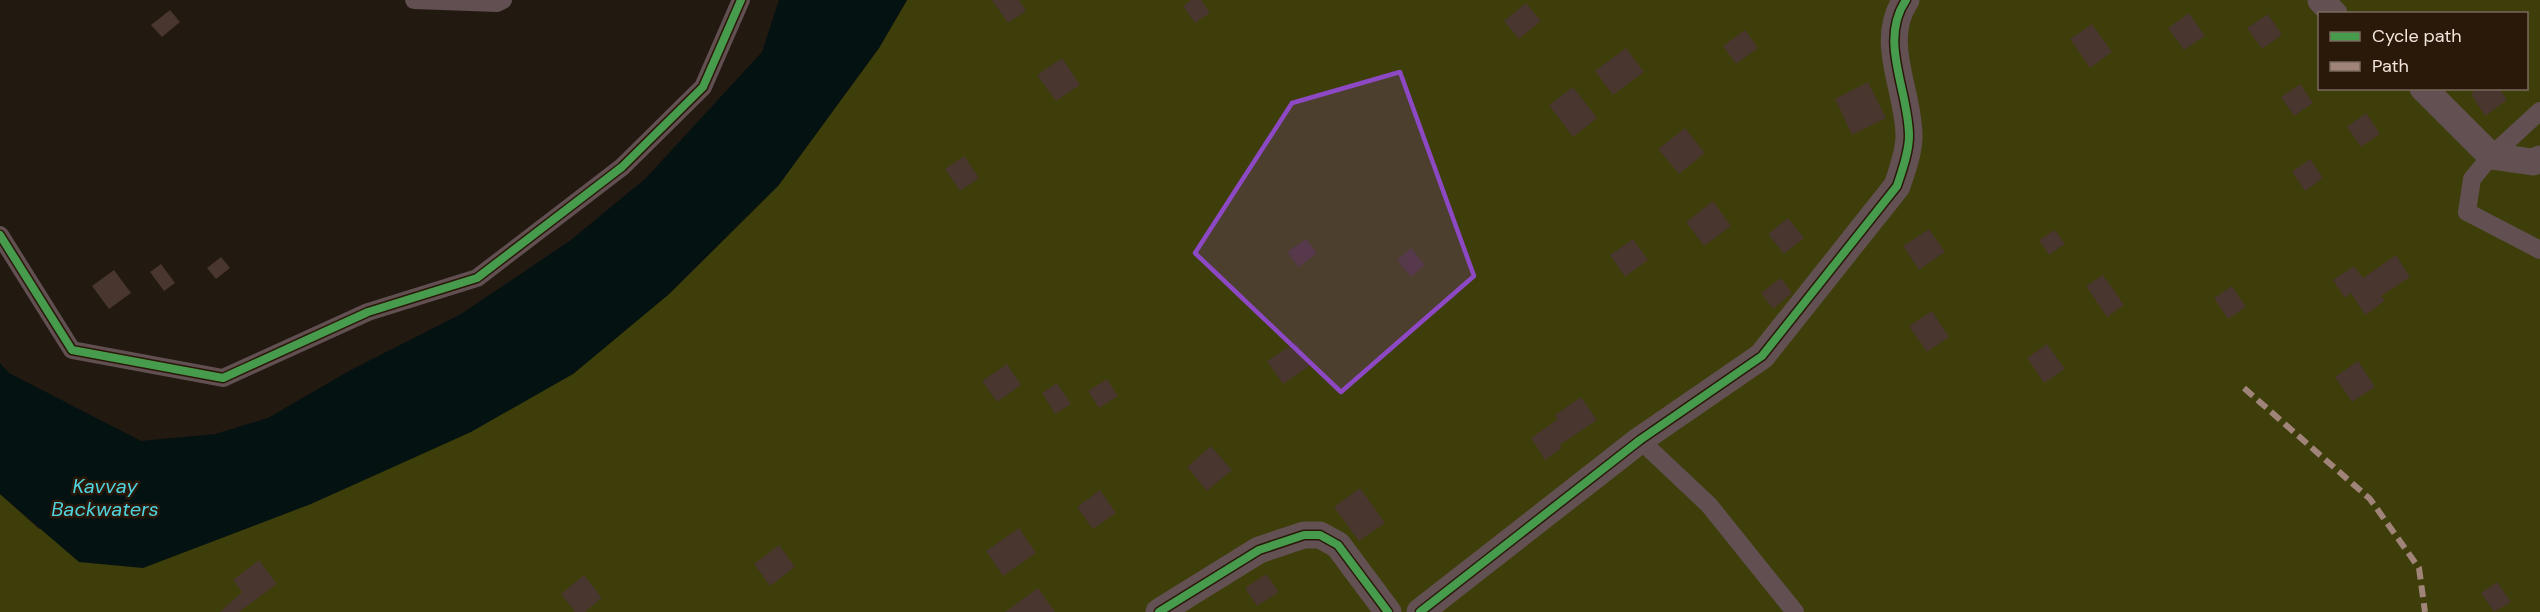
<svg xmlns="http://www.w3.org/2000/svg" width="2540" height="612" font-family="'DM Sans',sans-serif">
  <rect width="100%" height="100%" fill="#221911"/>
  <path fill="#3d3e09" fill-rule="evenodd" d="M907 0H2540V612H0V494L39 529 573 374 669 294 778 186 879 48ZM2320 14H2526V88H2320Z"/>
  <path fill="#051212" d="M779 0H907L879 48 778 186 669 294 573 374 471 432 311 504 143 568 79 562 0 494V363L9 373 141 441 215 434 268 418 349 371 461 314 571 240 646 178 762 52Z"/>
  <g fill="#49362e">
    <path d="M992 0H1019L1026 11 1008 23Z"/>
    <path d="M1191 0H1201L1210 13 1195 23 1183 6Z"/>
    <path d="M1526 3 1541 21 1519 39 1504 21Z"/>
    <path d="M170 10 180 22 162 37 151 25Z"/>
    <path d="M2189 13 2205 36 2184 50 2168 28Z"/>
    <path d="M2268 14 2282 35 2262 49 2247 28Z"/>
    <path d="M2092 24 2112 52 2090 68 2070 39Z"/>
    <path d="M1745 30 1758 48 1736 64 1723 46Z"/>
    <path d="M1626 48 1644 72 1613 95 1595 71Z"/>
    <path d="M1062 58 1080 85 1056 101 1037 75Z"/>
    <path d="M1868 82 1886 118 1852 135 1835 99Z"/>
    <path d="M2300 84 2313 103 2294 116 2281 97Z"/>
    <path d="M1573 87 1597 118 1573 137 1549 105Z"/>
    <path d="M2478 88H2499L2507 100 2485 116 2471 94Z"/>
    <path d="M2366 113 2380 134 2361 147 2347 127Z"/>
    <path d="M1685 128 1705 153 1679 174 1658 149Z"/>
    <path d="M964 156 979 178 960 191 945 169Z"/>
    <path d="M2310 159 2323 178 2305 191 2292 172Z"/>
    <path d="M1713 201 1731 226 1704 246 1686 222Z"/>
    <path d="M1788 218 1804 238 1784 254 1768 234Z"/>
    <path d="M1929 229 1945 252 1919 270 1903 246Z"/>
    <path d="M2055 230 2065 244 2049 255 2039 240Z"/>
    <path d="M1306 239 1317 253 1299 267 1287 252Z"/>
    <path d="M1633 239 1648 260 1625 277 1610 255Z"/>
    <path d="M1411 248 1425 265 1411 277 1397 260Z"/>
    <path d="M2396 255 2410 277 2381 296 2385 301 2365 315 2351 293 2345 298 2333 280 2354 266 2363 278Z"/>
    <path d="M221 257 230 268 216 279 207 268Z"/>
    <path d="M161 264 175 283 164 291 150 272Z"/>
    <path d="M114 270 131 293 109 309 92 286Z"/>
    <path d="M2103 275 2124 305 2107 317 2086 286Z"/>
    <path d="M1781 278 1792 293 1773 309 1761 293Z"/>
    <path d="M2232 286 2246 307 2228 319 2214 298Z"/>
    <path d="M1932 311 1949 337 1927 352 1909 326Z"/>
    <path d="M1296 342 1311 365 1283 384 1267 361Z"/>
    <path d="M2047 344 2065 369 2044 383 2027 358Z"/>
    <path d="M2358 361 2375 387 2352 402 2335 377Z"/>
    <path d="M1007 364 1021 385 997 402 982 381Z"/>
    <path d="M1107 379 1118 396 1099 408 1088 391Z"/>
    <path d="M1057 383 1071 404 1055 414 1042 393Z"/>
    <path d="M1581 397 1597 420 1560 445 1562 448 1545 460 1531 438 1558 419 1555 415Z"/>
    <path d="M1211 446 1232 470 1207 491 1187 467Z"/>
    <path d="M1360 488 1385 523 1359 541 1334 507Z"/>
    <path d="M1100 490 1116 513 1093 529 1077 507Z"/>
    <path d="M1019 528 1036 553 1003 576 986 551Z"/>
    <path d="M779 545 795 567 770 586 754 564Z"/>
    <path d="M259 560 277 584 239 612H220L242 592 233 580Z"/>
    <path d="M1266 574 1279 592 1257 606 1245 588Z"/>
    <path d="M584 575 602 598 585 612H575L561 594Z"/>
    <path d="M2497 582 2511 602 2494 612 2481 593Z"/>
    <path d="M1038 588 1055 612H1005Z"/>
  </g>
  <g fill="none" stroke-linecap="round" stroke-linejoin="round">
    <g stroke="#614f51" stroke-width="18">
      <path d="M414 0 497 3 503 0"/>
      <path d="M2540 111 2491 156 2472 179 2467 212 2540 250"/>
      <path d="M0 235 72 350 223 378 368 312 477 278 622 167 703 87 741 0"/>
      <path d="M1640 440 1709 505 1795 612"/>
    </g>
    <g stroke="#635052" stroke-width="27">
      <path d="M2321 0 2334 14"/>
      <path d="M2423 88 2491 156 2533 162 2540 159"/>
      <path d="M1159 612 1259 550 1304 535H1320L1338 545 1388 612"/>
      <path d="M1420 612 1640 440 1762 356 1897 186C1902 171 1909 152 1909 136 1909 91 1878 41 1906 0"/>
    </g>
    <path stroke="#a18479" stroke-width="6" stroke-dasharray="12 6" stroke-linecap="butt" d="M2244 388 2370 499 2419 568 2425 612"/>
    <defs>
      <g id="cycleway">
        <path d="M0 235 72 350 223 378 368 312 477 278 622 167 703 87 741 0"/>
        <path d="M1159 612 1259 550 1304 535H1320L1338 545 1388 612"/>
        <path d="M1420 612 1640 440 1762 356 1897 186C1902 171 1909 152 1909 136 1909 91 1878 41 1906 0"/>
      </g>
    </defs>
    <use href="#cycleway" stroke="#2a1809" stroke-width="11"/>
    <use href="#cycleway" stroke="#469c4c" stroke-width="8"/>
  </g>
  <path fill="#8d48c3" fill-opacity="0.2" stroke="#8d48c3" stroke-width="4.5" stroke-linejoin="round" d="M1400 72 1474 276 1341 392 1195 253 1292 103Z"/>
  <g text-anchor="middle" stroke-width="5" stroke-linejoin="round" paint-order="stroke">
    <g font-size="20" font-style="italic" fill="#4fd4e0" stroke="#2a1809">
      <text x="105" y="493">Kavvay<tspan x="105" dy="23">Backwaters</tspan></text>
    </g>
  </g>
  <rect x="2318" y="12" width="210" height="78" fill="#2a1809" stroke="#7a6a5d" stroke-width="1.5"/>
  <rect x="2330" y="32" width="30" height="9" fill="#469c4c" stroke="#7a6a5d" stroke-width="1.5"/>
  <text x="2372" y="42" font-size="18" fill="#f2e5dc">Cycle path</text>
  <rect x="2330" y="62" width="30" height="9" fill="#a18479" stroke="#7a6a5d" stroke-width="1.5"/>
  <text x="2372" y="72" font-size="18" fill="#f2e5dc">Path</text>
</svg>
